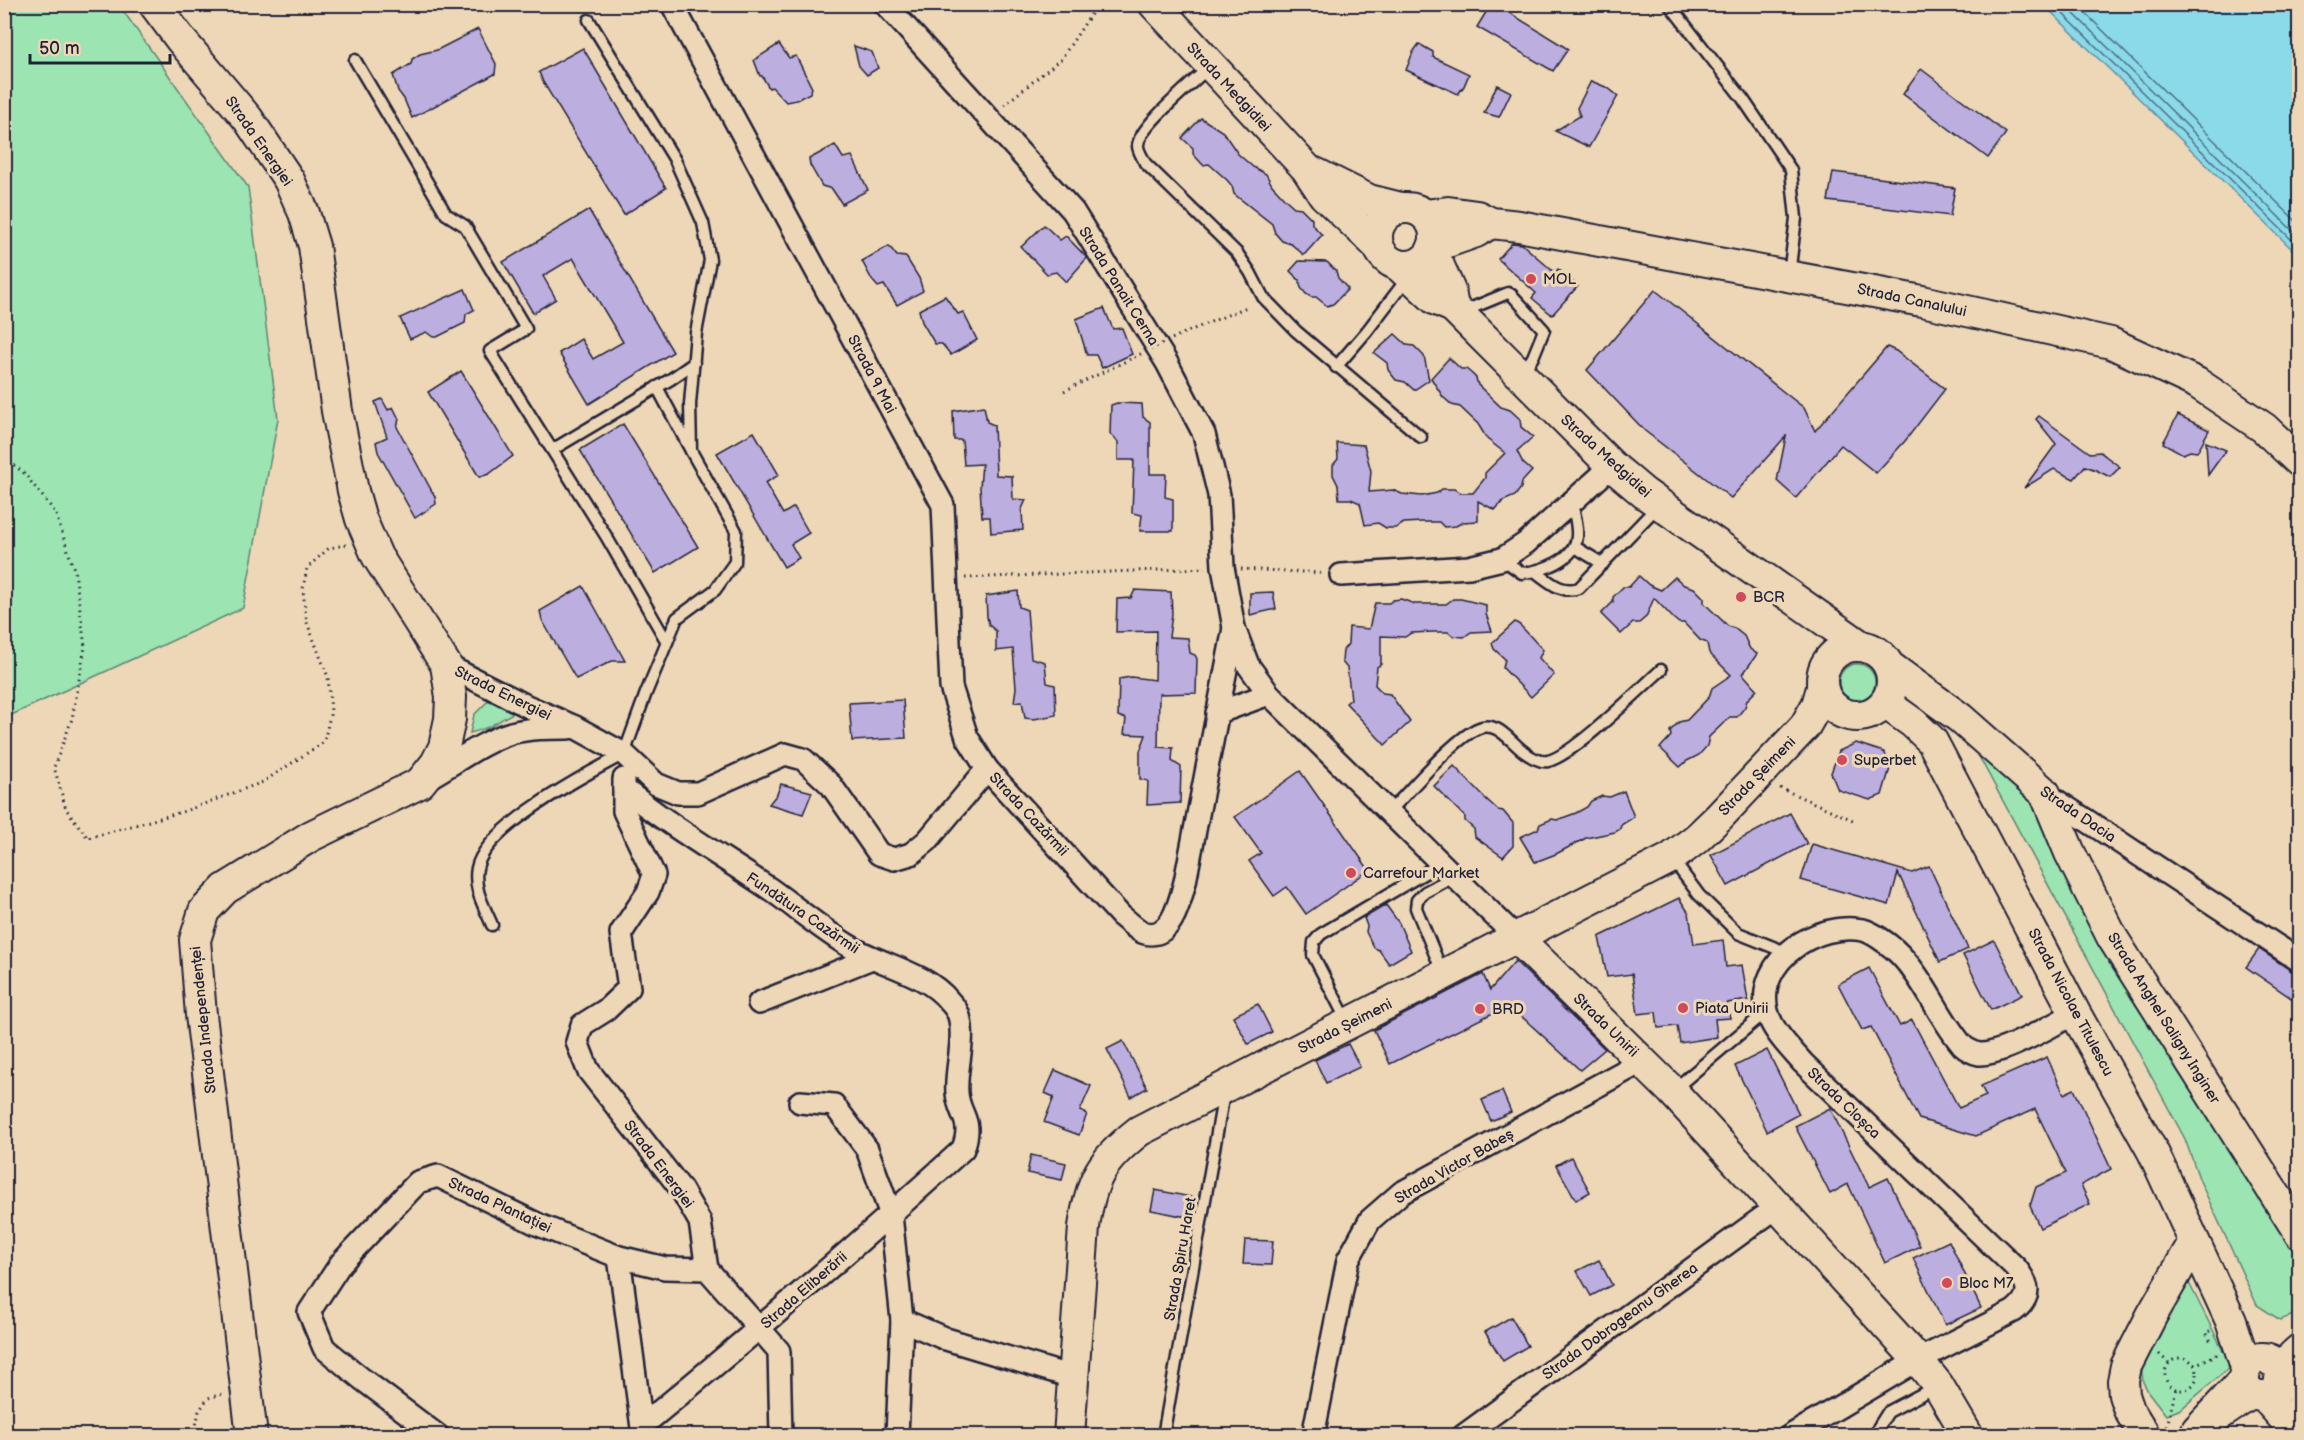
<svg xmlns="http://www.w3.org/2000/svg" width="2304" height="1440" font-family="'Balsamiq Sans',sans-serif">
  <rect width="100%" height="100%" fill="#edd7b6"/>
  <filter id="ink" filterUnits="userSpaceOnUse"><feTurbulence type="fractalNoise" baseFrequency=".0167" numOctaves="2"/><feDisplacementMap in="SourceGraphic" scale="12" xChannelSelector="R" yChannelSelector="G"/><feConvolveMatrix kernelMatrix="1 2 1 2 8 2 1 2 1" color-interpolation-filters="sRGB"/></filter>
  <g filter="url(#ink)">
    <g fill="#9ce4b1" stroke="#5f8376" stroke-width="1.5">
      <path d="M4 5H119L248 187 278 419 243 608 5 718Z"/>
      <circle cx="1857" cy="682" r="18"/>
      <path d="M490 699 524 708C503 716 493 728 470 733L474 715Z"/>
      <path d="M1954 710 2001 750 2299 1234V1313L2280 1320 2257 1305 2200 1181 2185 1139Z"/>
      <path d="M2187 1279 2231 1366 2181 1409 2166 1415 2149 1393 2143 1382 2141 1365Z"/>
    </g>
    <path fill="#8bdae9" stroke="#6190a3" stroke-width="1.5" d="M2044 5H2299V256Z"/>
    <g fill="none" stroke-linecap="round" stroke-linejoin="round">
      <g stroke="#4c6c81" stroke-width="1.5">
        <path d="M2053 4 2300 248"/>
        <path d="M2064 4 2300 238"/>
        <path d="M2076 4 2300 225"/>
      </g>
    </g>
    <g fill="#bcaedf" stroke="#22223b" stroke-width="1.5">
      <path d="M1491 4 1505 10 1568 49 1553 71 1477 27Z"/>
      <path d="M478 29 496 64 495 74 412 118 404 99 398 91 393 75 411 64 412 59 420 54 437 50Z"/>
      <path d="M779 44 789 58 796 56 812 88 810 93 796 100 786 102 772 87 769 88 762 76H760L754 60Z"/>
      <path d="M1419 44 1433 52V57L1469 74 1464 86 1458 94 1406 70 1413 52Z"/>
      <path d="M854 46 872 52 878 68 867 75 859 66Z"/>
      <path d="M583 48 666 188 624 215 543 82 539 72Z"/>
      <path d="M1921 69 2006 133 1988 158 1903 94Z"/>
      <path d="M1591 81 1608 88 1618 96 1589 147 1555 131 1580 116 1577 108Z"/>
      <path d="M1497 85 1511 92 1499 117 1484 113Z"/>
      <path d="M1201 118 1223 132 1238 154 1253 167 1266 174 1272 185 1284 198 1294 207 1301 208 1312 219V224L1322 235 1304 255 1291 244 1282 241 1275 233 1272 224 1234 194 1232 186 1227 180 1209 164 1203 165 1193 154V148L1182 138Z"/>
      <path d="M835 145 843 158 852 156 868 190 842 204 832 189 822 186 810 165 809 159Z"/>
      <path d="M1833 172 1955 188 1950 216 1828 201Z"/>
      <path d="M589 210 673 352 589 404 559 353 581 339 593 359 623 342 573 258 543 276 556 299 533 313 503 262Z"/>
      <path d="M1044 225 1060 240 1066 236 1087 258 1066 282 1056 272 1047 274 1021 247Z"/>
      <path d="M1512 243 1522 244 1555 273 1558 269 1578 286 1552 315 1532 298 1536 293 1498 259Z"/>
      <path d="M889 246 897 256 906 257 919 278 923 291 897 305 884 285 878 287 872 280 862 261Z"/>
      <path d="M1299 261 1327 262 1336 271 1338 278 1348 289 1333 304 1327 306 1316 297H1311L1306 294 1301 288 1299 280 1290 271Z"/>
      <path d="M465 289 474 310 466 314 465 323 437 337H433L426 332 410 339 400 318Z"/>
      <path d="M1655 290 1804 408 1815 431 1887 347 1896 351 1945 389 1905 441 1876 473 1841 445 1796 498 1777 481 1786 436 1731 498 1645 431 1587 370Z"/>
      <path d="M945 296 958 314 963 312 977 340 951 355 942 344H935L922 322 919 310Z"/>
      <path d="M1104 308 1113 329 1122 328 1132 354 1102 368 1096 355H1087L1076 319Z"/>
      <path d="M1395 334 1407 345 1414 346 1424 356 1429 380 1414 390 1405 382 1396 380 1388 370 1387 363 1374 353Z"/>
      <path d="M1449 358 1461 369H1466L1471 373 1476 378 1478 385 1501 407 1510 410 1520 419 1521 427 1533 437 1517 451 1523 463 1532 471 1522 482 1521 488 1515 496 1503 501 1495 510 1478 501V521L1463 522 1456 526 1444 527 1439 522H1421L1404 523 1396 528H1386L1378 523 1365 525 1360 503 1351 499H1339L1338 485 1333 475V465L1338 459 1337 443 1364 445 1371 471 1369 492 1393 490 1402 494 1422 496 1437 493 1442 489H1454L1460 493H1473L1485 478V473L1505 453 1487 439 1478 424 1460 407 1452 405 1443 397 1431 378Z"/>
      <path d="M461 371 513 456 489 474 479 477 428 392Z"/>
      <path d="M382 399 388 410 393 407 399 419 397 427 435 497 436 504 415 518 378 452 376 442 387 437 375 402Z"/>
      <path d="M1117 403 1142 404 1143 417 1150 422V474H1166L1165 497 1173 499V531H1140L1142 515 1132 513 1134 460H1118V442L1110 434 1111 405Z"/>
      <path d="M984 406 987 422 994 425 996 475 1012 476 1013 499 1026 500 1022 509 1023 530 991 533 990 517H982L980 487 982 464 964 465 962 440H954L953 411Z"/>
      <path d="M2178 415 2209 430 2197 452 2190 451 2183 454 2163 443Z"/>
      <path d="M2039 416 2090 453 2100 452 2120 467 2110 477 2096 470 2085 466 2074 479 2054 469 2024 488 2056 444 2036 419Z"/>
      <path d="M623 424 698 547 655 573 580 450Z"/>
      <path d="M754 432 779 475 765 483 783 514 794 507 809 533 791 544 799 558 784 567 717 453Z"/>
      <path d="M2206 442 2226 450 2208 475Z"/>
      <path d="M1639 576 1649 585 1661 590 1675 577 1684 585 1694 588 1704 598V603L1728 626 1734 628 1744 636 1750 649 1757 654 1743 674 1757 690 1747 700 1745 707 1737 717H1730L1709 737 1707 746 1699 755 1687 761 1680 767 1660 748 1671 736 1670 731 1679 722 1687 720 1709 697 1712 688 1731 675 1709 653 1707 643 1700 640 1684 623H1679L1674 619 1654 598 1646 617 1639 623H1633L1621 634 1601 614 1613 602V597L1623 587H1629Z"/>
      <path d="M583 586 625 661H612L576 679 542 620 540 611Z"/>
      <path d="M1135 590 1171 592 1172 614 1169 637 1188 638 1190 653 1195 655 1197 659 1196 693 1159 694 1158 747 1173 748 1172 761 1181 767 1180 803 1147 805 1148 781 1140 779V751L1146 735 1124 734 1126 719 1118 716 1119 679 1131 677 1155 680 1156 631 1116 632 1117 599 1131 598Z"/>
      <path d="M1018 591 1019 607 1027 610 1031 658 1045 662 1047 683 1055 685 1056 715 1034 719 1025 718 1022 701 1014 702 1016 688 1013 649 996 651V631L989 625 987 617 986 596Z"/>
      <path d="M1273 592 1276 609 1250 615V593Z"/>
      <path d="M1453 599H1461L1486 605V614L1492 631 1471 632 1464 637 1453 636 1448 632H1433L1411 633 1405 637 1381 636V664L1377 667 1375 685 1383 693 1390 694 1410 722 1385 745 1346 703 1351 699 1347 668 1342 662 1343 650 1348 644 1349 627 1369 629 1375 603H1389L1393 600 1401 599 1415 604H1446Z"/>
      <path d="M1515 622 1520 625 1543 650 1539 658 1554 675 1531 697 1503 668 1505 659 1494 649 1492 643Z"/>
      <path d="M903 700 906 738 852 741 849 703Z"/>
      <path d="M1856 743 1884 752 1891 765 1882 795 1870 800 1838 790 1831 773 1839 751Z"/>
      <path d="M1454 766 1485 798 1498 810 1503 811 1513 823V846L1503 857 1475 837 1474 829 1465 821V817L1434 786Z"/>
      <path d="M1300 771 1369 870 1306 914 1287 887 1274 896 1249 861 1261 853 1235 817Z"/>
      <path d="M781 784 812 792 803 814 769 804 777 794Z"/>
      <path d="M1624 791 1634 817 1621 825 1620 829 1615 832 1586 838 1556 854 1535 862 1520 837 1538 829 1540 824 1552 819 1557 820 1576 813 1587 807 1591 801 1602 796 1610 797Z"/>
      <path d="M1790 813 1807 844 1728 886 1711 855Z"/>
      <path d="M1812 844 1912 873 1929 866 1968 949 1940 962 1898 873 1889 905 1801 880Z"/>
      <path d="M1679 898 1689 913 1694 944 1723 940 1726 967 1742 965 1748 1000 1727 1003 1730 1018 1715 1019 1717 1037 1680 1043 1677 1026 1658 1028 1656 1012 1638 1014 1632 974 1607 977 1599 937Z"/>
      <path d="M1386 905 1399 923 1411 951 1389 964 1379 950 1374 948 1366 932 1367 926 1364 918Z"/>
      <path d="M1994 940 2022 995 1991 1010 1963 955Z"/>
      <path d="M2259 949 2293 972 2300 974V1004L2246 967Z"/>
      <path d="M1515 961 1605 1049 1580 1070 1509 1005 1390 1064 1374 1030 1483 974 1490 990Z"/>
      <path d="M1869 968 1900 1026 1912 1020 1959 1108 1986 1096 1981 1086 2047 1057 2064 1094 2074 1089 2111 1169 2081 1185 2090 1204 2040 1228 2030 1206 2036 1187 2066 1173 2035 1109 1976 1136 1919 1119 1871 1027 1862 1030 1838 984Z"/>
      <path d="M1258 1004 1272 1032 1248 1044 1233 1016Z"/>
      <path d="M1123 1041 1147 1088 1131 1097 1107 1049Z"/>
      <path d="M1348 1044 1360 1067 1326 1083 1315 1060Z"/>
      <path d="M1767 1050 1799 1114 1767 1131 1735 1066Z"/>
      <path d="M1055 1070 1091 1086 1080 1111 1087 1114 1079 1135 1044 1122 1054 1097 1045 1093Z"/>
      <path d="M1502 1091 1511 1112 1491 1121 1482 1100Z"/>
      <path d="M1830 1108 1869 1187 1888 1178 1920 1246 1885 1263 1848 1184 1830 1194 1795 1126Z"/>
      <path d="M1031 1155 1066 1163 1062 1180 1027 1173Z"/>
      <path d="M1571 1157 1590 1192 1576 1200 1556 1165Z"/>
      <path d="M1155 1190 1191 1197 1187 1217 1151 1210Z"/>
      <path d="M1245 1240 1273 1241 1271 1265 1243 1264Z"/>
      <path d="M1949 1241 1981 1308 1945 1325 1913 1258Z"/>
      <path d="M1599 1260 1612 1285 1591 1296 1577 1271Z"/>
      <path d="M1511 1317 1528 1346 1503 1361 1485 1332Z"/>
    </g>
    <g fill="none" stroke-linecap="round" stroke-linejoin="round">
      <defs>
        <g id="lane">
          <path d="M1669 4 1743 99 1791 170 1796 218 1789 275"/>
          <path d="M355 60 446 214 465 226 526 329 490 351 606 536 667 642"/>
          <path d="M1209 67C1195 81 1137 128 1138 146 1138 151 1143 158 1145 163L1237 253 1250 272 1263 297 1296 331 1421 437"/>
          <path d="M1462 312 1508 293 1512 295 1544 330 1533 357 1523 372"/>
          <path d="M1336 367 1367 331 1409 276"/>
          <path d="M657 387 690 449"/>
          <path d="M552 450 671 379 694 363"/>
          <path d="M1575 547 1603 564"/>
          <path d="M1502 559 1522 573C1542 571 1576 560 1577 536 1578 525 1574 513 1572 502"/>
          <path d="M1536 572C1550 582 1561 594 1579 588L1658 506"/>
          <path d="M1388 813C1407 794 1458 733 1482 727 1495 724 1504 734 1513 742 1521 750 1536 763 1548 761 1572 756 1639 690 1661 670"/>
          <path d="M1673 860 1699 895 1738 933 1788 953"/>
          <path d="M492 925C484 906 473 889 477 868 485 827 588 773 624 754L646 693 677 618 715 590 735 562 736 531 691 451 690 404 696 333 710 260 703 223 675 160 589 20"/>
          <path d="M1443 974 1416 908 1417 900 1425 892 1453 877"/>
          <path d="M1347 1021 1313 955 1314 942 1321 934 1440 864"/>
          <path d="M1672 1091 1767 1011"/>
          <path d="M1163 1436 1224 1093"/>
          <path d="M1881 1436 1878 1428 1888 1412 1937 1386"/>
        </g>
        <g id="street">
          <path d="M672 4 943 505 951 687 967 737 987 769"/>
          <path d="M885 4 1073 211 1167 363 1204 434 1219 495 1223 567 1234 628 1248 665 1269 694 1516 937"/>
          <path d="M1341 575 1469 567 1502 559 1526 543 1612 466"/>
          <path d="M446 665 529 707 575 727 624 754 656 784 678 793H698L785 754 803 759 831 785 879 854 894 859 911 854 927 841 987 769 1121 916C1128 921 1137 931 1145 933 1172 940 1180 900 1185 882L1234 628"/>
          <path d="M1217 713 1269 694"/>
          <path d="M428 778C455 763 482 742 511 733 530 728 549 728 568 728"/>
          <path d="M624 779V811L654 875 648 892 621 933 629 988 606 1010 582 1025 577 1042 588 1070 681 1189 700 1222 707 1269"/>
          <path d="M624 789C670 826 721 856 770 889 797 908 822 930 851 947 882 965 927 973 949 1001 954 1006 959 1013 960 1020 965 1044 955 1069 957 1093 959 1117 974 1119 963 1149 858 1245 751 1336 642 1426"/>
          <path d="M2045 793 2300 961"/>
          <path d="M759 1003 872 958"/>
          <path d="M800 1102 834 1105 867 1149 891 1215 902 1320 897 1436"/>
          <path d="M619 1257 643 1435"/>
          <path d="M902 1320 946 1339 1072 1377"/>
          <path d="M438 1436 362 1379 324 1348 309 1312 341 1263 418 1182 438 1176 539 1225 619 1257 665 1268 707 1269 779 1351 781 1436"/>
          <path d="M1313 1436 1348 1260 1370 1220 1401 1193 1643 1061"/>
          <path d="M1463 1436 1777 1207"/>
          <path d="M1790 1436 1918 1360 2014 1311C2032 1296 2030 1286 2016 1268L1803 1063C1790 1048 1772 1031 1767 1011 1755 960 1818 921 1863 930 1872 932 1887 943 1894 949 1924 976 1937 1016 1963 1046 1966 1049 1974 1053 1979 1054 2000 1056 2055 1024 2075 1013"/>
        </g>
        <g id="secondary">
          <path d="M154 4 181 40 248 119 289 180 304 213 314 246 337 411 353 491 361 519 377 556 446 665 451 697 450 719 444 747 436 763 420 783 311 836 225 889 204 911 195 940 201 1015 252 1436"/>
          <path d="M1154 4 1306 168 1324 195 1378 246"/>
          <path d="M1315 173 1369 200 1401 208"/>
          <circle cx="1406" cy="237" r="29"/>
          <path d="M1425 215 1448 212 1477 216 1491 223 1519 226 1922 301 2111 343 2197 383 2264 428 2300 462"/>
          <path d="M1433 247 1476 232 1491 223"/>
          <path d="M1432 250 1450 291 1453 307"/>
          <path d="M1398 265 1436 300 1453 307 1612 466 1644 493 1861 646"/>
          <circle cx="1857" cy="681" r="35"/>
          <path d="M1889 666 1960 718 2045 793 2070 853 2112 937 2300 1234"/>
          <path d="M1885 703 1913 723 1932 741 2075 1013 2153 1152 2231 1321 2246 1367"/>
          <path d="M1516 937 1672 1091 1918 1360 1938 1385 1968 1436"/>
          <path d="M2281 1372C2276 1360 2267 1356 2255 1359 2240 1369 2239 1395 2261 1396 2283 1397 2278 1380 2282 1371 2284 1363 2294 1354 2300 1349"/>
          <path d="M2243 1381 2197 1430 2252 1393"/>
          <path d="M2264 1396 2288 1423 2295 1436"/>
          <path d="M1069 1436 1084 1227C1091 1178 1101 1161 1139 1131L1671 858 1696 839 1719 817 1805 726 1817 705 1822 688"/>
          <path d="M2145 1436 2129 1410 2124 1395 2123 1381 2126 1366 2152 1315 2194 1242"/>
        </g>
      </defs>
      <use href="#lane" stroke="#22223b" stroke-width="15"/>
      <use href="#street" stroke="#22223b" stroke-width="26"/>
      <use href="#secondary" stroke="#22223b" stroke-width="34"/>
      <g stroke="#22223b" stroke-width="3" stroke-dasharray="1.5 4.5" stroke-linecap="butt">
        <path d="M1004 105 1061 59 1098 4"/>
        <path d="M4 458 23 472 55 512 75 572 85 647 72 719 54 767 66 809 88 838 185 811 263 782 324 742 331 711 328 677 306 620 303 589 307 568 329 548 346 545"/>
        <path d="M1241 569 1321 573"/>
        <path d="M965 578 1205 568"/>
        <path d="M1780 788 1855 821"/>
        <path d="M2210 1331 2206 1332 2211 1342"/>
        <path d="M2159 1354 2169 1363"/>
        <circle cx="2181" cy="1374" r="16"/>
        <path d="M2194 1365 2216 1355V1353"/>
        <path d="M2167 1426 2176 1389"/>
        <path d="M194 1436 199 1411 208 1398 223 1394"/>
      </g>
      <use href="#lane" stroke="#edd7b6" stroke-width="10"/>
      <use href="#street" stroke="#edd7b6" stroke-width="21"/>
      <use href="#secondary" stroke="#edd7b6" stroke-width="30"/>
      <path stroke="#22223b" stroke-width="3" stroke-dasharray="1.5 4.5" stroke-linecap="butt" d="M1064 391 1182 334 1249 306"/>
    </g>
  </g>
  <g fill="#d1495b" stroke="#edd7b6" stroke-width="2">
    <circle cx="1531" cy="279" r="6"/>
    <circle cx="1741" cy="597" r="6"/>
    <circle cx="1842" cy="760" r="6"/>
    <circle cx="1351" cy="873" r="6"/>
    <circle cx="1683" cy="1008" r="6"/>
    <circle cx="1480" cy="1009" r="6"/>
    <circle cx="1947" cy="1283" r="6"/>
  </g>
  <g text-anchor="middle" stroke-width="6" stroke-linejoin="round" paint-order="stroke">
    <g font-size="15" fill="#22223b" stroke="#edd7b6">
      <text transform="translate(1229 87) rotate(47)" y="5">Strada Medgidiei</text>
      <text transform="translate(259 141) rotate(55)" y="5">Strada Energiei</text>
      <text transform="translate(1119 286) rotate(58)" y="5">Strada Panait Cerna</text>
      <text transform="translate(1912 300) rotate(12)" y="5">Strada Canalului</text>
      <text transform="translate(872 374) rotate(62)" y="5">Strada 9 Mai</text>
      <text transform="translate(1606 456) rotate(42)" y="5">Strada Medgidiei</text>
      <text transform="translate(503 693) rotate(26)" y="5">Strada Energiei</text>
      <text transform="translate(1757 776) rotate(-46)" y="5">Strada Șeimeni</text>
      <text transform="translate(1029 814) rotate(47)" y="5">Strada Cazărmii</text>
      <text transform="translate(2078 814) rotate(34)" y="5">Strada Dacia</text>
      <text transform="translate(803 913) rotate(34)" y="5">Fundătura Cazărmii</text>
      <text transform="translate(2071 1002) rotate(62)" y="5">Strada Nicolae Titulescu</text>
      <text transform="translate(2164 1018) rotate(58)" y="5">Strada Anghel Saligny Inginer</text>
      <text transform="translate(203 1020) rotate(-96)" y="5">Strada Independenței</text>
      <text transform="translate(1606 1025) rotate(44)" y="5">Strada Unirii</text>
      <text transform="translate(1345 1026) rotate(-27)" y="5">Strada Șeimeni</text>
      <text transform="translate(1844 1103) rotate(44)" y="5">Strada Cloșca</text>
      <text transform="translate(659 1164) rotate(53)" y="5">Strada Energiei</text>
      <text transform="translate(1454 1166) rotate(-30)" y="5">Strada Victor Babeș</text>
      <text transform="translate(500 1205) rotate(25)" y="5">Strada Plantației</text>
      <text transform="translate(1180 1259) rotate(-80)" y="5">Strada Spiru Haret</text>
      <text transform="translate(804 1290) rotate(-41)" y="5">Strada Eliberării</text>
      <text transform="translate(1620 1321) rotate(-36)" y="5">Strada Dobrogeanu Gherea</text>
    </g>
    <g font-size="15" fill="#22223b" stroke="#edd7b6" text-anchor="start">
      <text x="1543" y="284">MOL</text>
      <text x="1753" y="602">BCR</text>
      <text x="1854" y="765">Superbet</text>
      <text x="1363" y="878">Carrefour Market</text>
      <text x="1695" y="1013">Piata Unirii</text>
      <text x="1492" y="1014">BRD</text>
      <text x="1959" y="1288">Bloc M7</text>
    </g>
  </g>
  <rect width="2304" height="1440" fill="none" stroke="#edd7b6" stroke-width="24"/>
  <rect x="12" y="12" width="2280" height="1416" fill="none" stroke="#22223b" stroke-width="2" filter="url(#ink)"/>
  <path d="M30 54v9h140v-9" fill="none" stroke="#22223b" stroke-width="3"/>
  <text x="39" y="54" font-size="18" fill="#22223b" stroke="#edd7b6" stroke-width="4.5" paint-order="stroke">50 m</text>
</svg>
